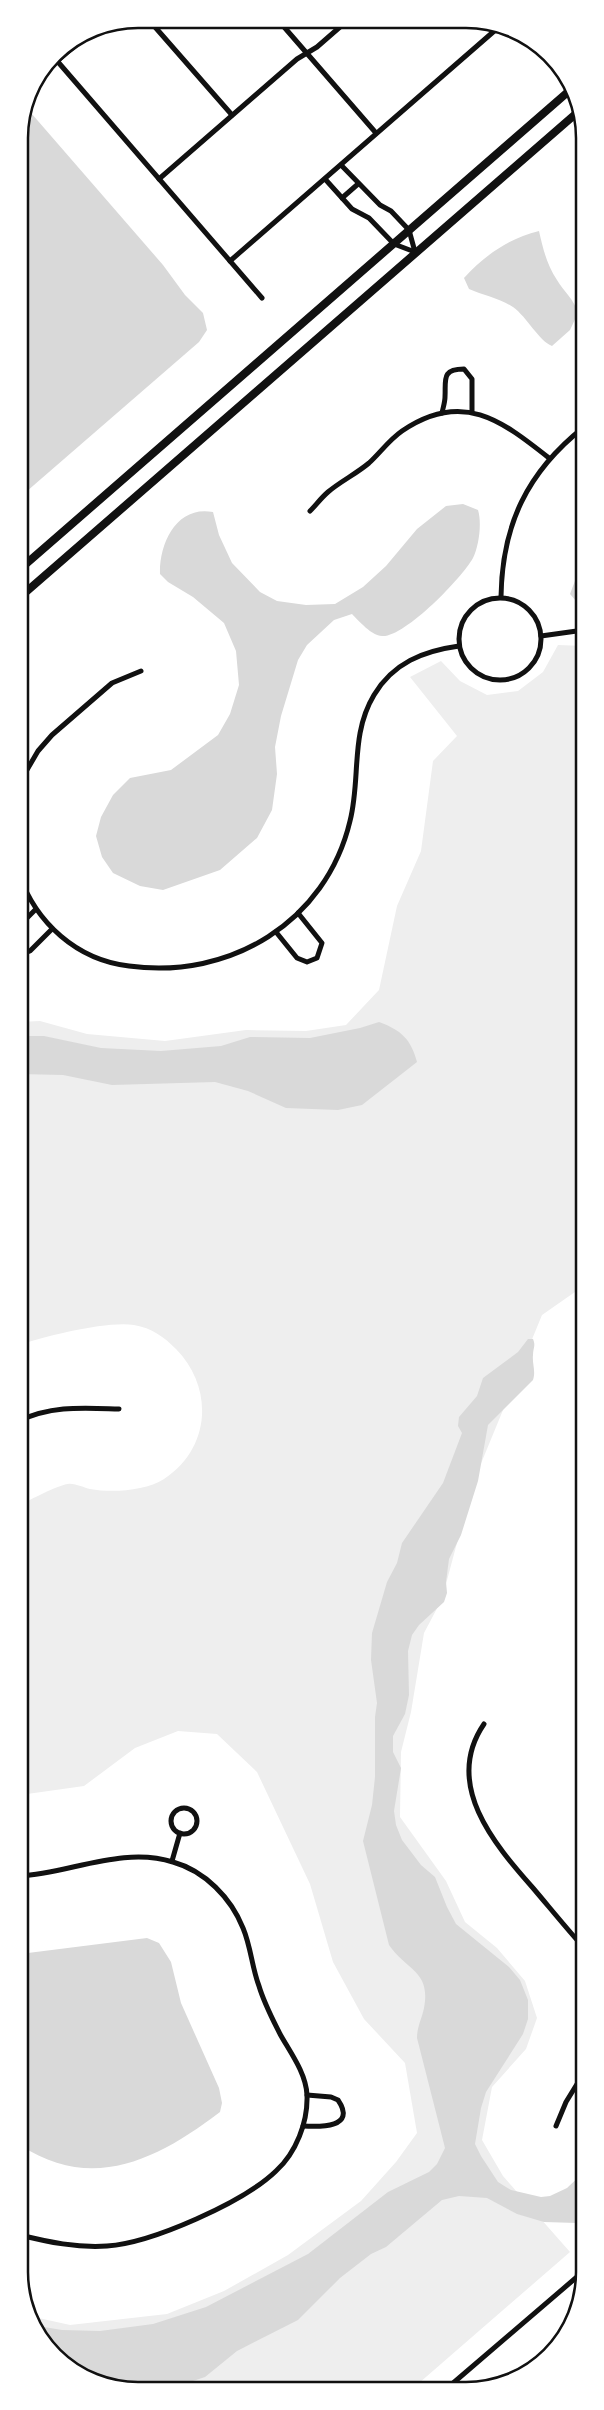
<svg xmlns="http://www.w3.org/2000/svg" width="604" height="2410" font-family="'IBM Plex Sans',sans-serif">
  <rect width="100%" height="100%" fill="#fff"/>
  <path fill="#eee" d="M558 645 584 646 585 1285 542 1315 473 1483 442 1599 424 1633 411 1712 401 1752 400 1817 446 1881 465 1922 497 1948 525 1981 537 2018 526 2049 492 2087 482 2140 503 2176 570 2252 411 2390 114 2389 53 2356 34 2317 70 2325 167 2314 224 2291 288 2255 361 2201 396 2162 417 2133 405 2063 364 2019 333 1962 310 1884 257 1772 217 1734 178 1731 135 1748 84 1786 20 1795V1505C30 1500 58 1485 68 1484 75 1483 84 1488 90 1489 112 1493 145 1491 164 1479 211 1448 214 1388 176 1349 164 1337 152 1328 134 1325 106 1321 47 1336 19 1345V1022L40 1021 87 1034 165 1041 246 1030 306 1031 346 1025 379 990 397 906 421 851 433 761 457 736 410 677 441 661 460 681 487 695 518 691 543 672Z"/>
  <g fill="#d9d9d9">
    <path d="M25 106 163 265 185 295 203 313 207 330 199 342 19 498V130Z"/>
    <path d="M539 231C543 249 547 265 557 280 564 292 574 299 578 313L570 330 552 346C539 341 527 317 513 307 501 299 483 295 469 289L464 278C484 256 509 238 539 231Z"/>
    <path d="M463 504 478 510C482 523 479 546 473 558 462 578 404 638 382 636 372 636 359 621 352 614L334 620 307 645 298 660 281 716 275 747 277 774 272 810 257 838 220 870 163 890 140 886 113 873 102 857 96 836 101 817 113 795 130 778 171 770 218 735 230 714 239 685 236 651 224 623 193 597 168 582 160 574C159 543 177 505 213 512L219 535 232 563 260 592 277 601 306 605 335 604 363 587 386 566 417 529 446 506Z"/>
    <path d="M584 557V602L576 601 570 594Z"/>
    <path d="M379 1022C401 1030 411 1039 417 1062L362 1105 338 1110 286 1108 248 1091 215 1082 112 1085 63 1075 19 1074V1036H44L101 1048 161 1051 221 1046 250 1037 310 1038 360 1028Z"/>
    <path d="M528 1339H533C536 1346 533 1348 533 1355 532 1364 536 1371 533 1380L488 1425 478 1481 461 1535 449 1559 446 1582 447 1593 444 1602 419 1625 412 1635 408 1651 409 1695 405 1714 393 1736V1752L401 1768 394 1811 396 1825 402 1840 421 1865 435 1877 447 1907 456 1924 509 1967 520 1980 528 2000V2019L523 2034 486 2092 481 2108 475 2144 481 2156 498 2182 511 2190 541 2197 550 2196 567 2188 585 2171V2218L577 2223 544 2222 517 2214 487 2198 459 2196 442 2200 386 2247 371 2254 340 2278 298 2320 237 2351 205 2377 190 2382 114 2389 53 2356 38 2326 62 2330 100 2331 153 2324 206 2307 308 2254 388 2192 429 2172 437 2164 445 2148 417 2038C417 2027 422 2018 424 2008 431 1971 407 1971 389 1945L363 1841 372 1805 375 1777V1717L377 1703 371 1660 372 1633 387 1582 397 1563 402 1543 443 1483 462 1433 458 1426 459 1417 477 1396 483 1378 518 1352Z"/>
    <path d="M147 1938 159 1943 171 1962 181 2003 219 2088 222 2103 220 2112C158 2159 93 2193 20 2145V1954Z"/>
  </g>
  <g fill="none" stroke-linecap="round" stroke-linejoin="round">
    <g stroke="#111" stroke-width="5">
      <path d="M148 19 232 115"/>
      <path d="M278 20 376 133"/>
      <path d="M52 55 262 298"/>
      <path d="M57 61 97 27"/>
      <path d="M341 165 380 205 391 211 409 230 415 252"/>
      <path d="M159 179 297 59 317 47 348 20"/>
      <path d="M325 179 352 209 369 218 394 244 415 252"/>
      <path d="M342 198 358 184"/>
      <path d="M230 261 500 26"/>
      <path d="M442 413C443 408 445 402 445 397 446 380 441 369 464 369L472 379V412"/>
      <path d="M310 511C316 505 321 498 328 492 341 481 356 474 369 463 380 453 389 440 402 431 462 390 501 420 549 458"/>
      <path d="M501 597C502 525 527 472 584 427"/>
      <circle cx="500" cy="639" r="41"/>
      <path d="M541 636 584 630"/>
      <path d="M19 788 24 775 38 751 52 735 112 683 141 671"/>
      <path d="M19 874C36 923 77 960 129 966 230 980 326 922 350 821 361 778 350 735 374 695 393 663 423 651 459 646"/>
      <path d="M19 926 36 909"/>
      <path d="M276 932 297 958 307 962 317 958 322 943 298 913"/>
      <path d="M19 955 30 951 52 929"/>
      <path d="M19 1421C52 1405 84 1408 119 1409"/>
      <path d="M484 1724C443 1784 494 1844 533 1888 550 1908 567 1929 585 1949"/>
      <circle cx="184" cy="1821" r="13"/>
      <path d="M172 1861 180 1833"/>
      <path d="M20 1876C70 1873 123 1846 173 1862 205 1871 231 1898 243 1928 251 1947 252 1968 259 1986 264 2003 272 2018 280 2034 290 2052 306 2073 307 2095 308 2122 296 2153 276 2171 244 2202 152 2243 107 2246 77 2248 48 2242 20 2235"/>
      <path d="M303 2126C320 2127 357 2128 338 2100L331 2097 307 2095"/>
      <path d="M556 2126 566 2102 585 2071"/>
      <path d="M445 2390 585 2270"/>
    </g>
    <g stroke="#111" stroke-width="8">
      <path d="M19 570 569 91"/>
      <path d="M19 598 579 111"/>
    </g>
  </g>
  <path d="M0 0H604V2410H0ZM138 28H466A110 110 0 0 1 576 138V2272A110 110 0 0 1 466 2382H138A110 110 0 0 1 28 2272V138A110 110 0 0 1 138 28Z" fill="#fff" fill-rule="evenodd"/>
  <path fill="none" stroke="#111" stroke-width="2.5" d="M138 28H466A110 110 0 0 1 576 138V2272A110 110 0 0 1 466 2382H138A110 110 0 0 1 28 2272V138A110 110 0 0 1 138 28Z"/>
</svg>
